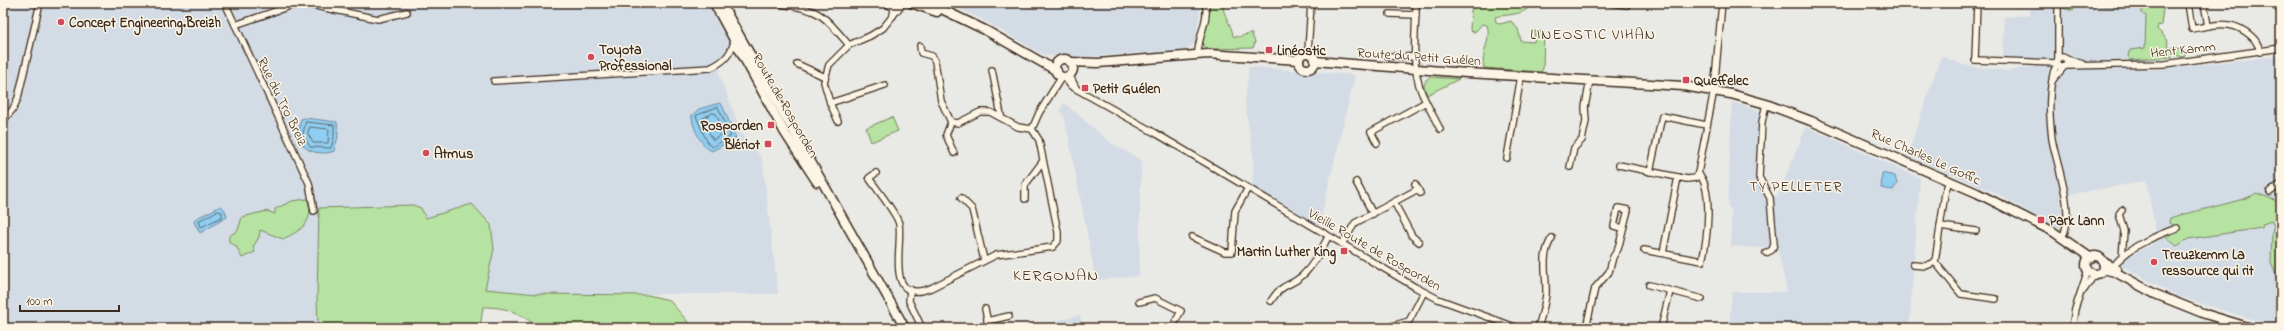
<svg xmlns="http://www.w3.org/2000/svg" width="2284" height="331" font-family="'Indie Flower',sans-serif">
  <rect width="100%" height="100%" fill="#e9e9e5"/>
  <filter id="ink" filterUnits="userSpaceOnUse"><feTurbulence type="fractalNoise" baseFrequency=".025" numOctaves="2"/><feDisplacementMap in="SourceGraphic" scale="8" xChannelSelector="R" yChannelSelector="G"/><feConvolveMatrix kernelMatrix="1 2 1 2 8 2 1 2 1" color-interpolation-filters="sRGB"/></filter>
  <g filter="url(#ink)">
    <g fill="#d3dbe5">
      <path d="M3 3H708L730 42 723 58 719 74 742 134 762 158 778 294H537L485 289 494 249 491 225 472 204 426 219 421 208 413 205 320 208 317 299 318 328H3Z"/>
      <path d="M948 3H1201L1195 43 1186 50 1084 57 1051 56 1042 54 983 20Z"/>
      <path d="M2030 3H2145L2147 70 2281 56V328L2177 296 2122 266 2121 263 2130 256 2158 241 2146 181 2060 196 2064 221 2059 227H2055L1992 191 1907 156 1941 56 1963 65 2008 71 2042 65V62L2003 58 2004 17 2030 15Z"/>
      <path d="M1249 67 1355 75 1319 225 1252 187 1254 160 1245 103Z"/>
      <path d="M1732 102 1769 114 1766 117 1763 177 1774 196H1778L1806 127 1920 178 1909 328H1729L1732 292H1787L1778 249 1731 246V209L1728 208Z"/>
      <path d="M1064 103 1111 143 1141 160 1139 276 1096 280 1071 149 1064 116 1060 111Z"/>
      <path d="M1080 315 1082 328H1042V325Z"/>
    </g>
    <g fill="#b6e3a1" stroke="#788660">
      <path d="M1207 3H1223C1222 15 1232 24 1233 36L1239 37 1251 33 1255 42 1253 48 1209 49 1199 43Z"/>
      <path d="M1473 3H1532C1526 16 1507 14 1495 17L1496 22 1500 24 1511 21 1518 29 1521 41 1534 42 1535 31 1544 32 1543 69 1541 72 1484 68C1480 54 1492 39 1487 25L1482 24 1476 31 1472 32 1470 30 1471 10 1474 7Z"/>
      <path d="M2064 3H2126L2119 6 2075 5 2073 11 2063 8Z"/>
      <path d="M2142 3H2166L2167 8 2163 9 2161 26 2158 25 2157 29 2167 39 2169 48 2174 47 2185 51 2186 55 2182 57 2172 54V57L2130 60 2128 55 2130 50 2145 48 2146 16 2142 13Z"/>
      <path d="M1430 77H1432L1459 79 1427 95 1424 86 1426 80Z"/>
      <path d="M892 117 898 131 871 142 866 128Z"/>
      <path d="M2256 193 2275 200 2281 208V287L2271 263 2272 231 2274 226 2271 221 2263 224 2262 228 2188 239 2177 246 2163 235 2172 232 2174 225 2169 223 2170 218C2184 213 2251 200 2256 193Z"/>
      <path d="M307 199C316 222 300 231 283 239L260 230 259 237 253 247 255 252 242 258 236 246 229 242V236L238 230 242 217 267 211 275 214V209L292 201Z"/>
      <path d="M472 204 491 225 494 249 485 289 537 294 648 295 669 300 693 328H538C521 312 506 307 483 307L480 328H318L317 299 319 208 413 205 421 208 426 218Z"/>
    </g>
    <g fill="#90cdf0" stroke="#6e8c9c">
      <path d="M719 103 722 105 736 138 712 151C702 148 691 125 692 115L699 109Z"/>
      <path d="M305 118 337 122 338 137 334 151C330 153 326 153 322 153 300 152 297 138 301 119Z"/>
      <path d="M1882 173 1895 176 1897 184 1893 190 1881 188Z"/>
      <path d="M221 206 225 210 227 217 200 233 194 222 195 219Z"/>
    </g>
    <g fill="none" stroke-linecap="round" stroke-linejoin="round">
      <g stroke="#5d6b72" stroke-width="1">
        <path d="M718 107 731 136 712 147 708 144 696 116Z"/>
        <path d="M713 113 716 114 724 133 713 140 702 119Z"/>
        <path d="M306 122 334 125V137L331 148 310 147 303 135Z"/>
        <path d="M310 127 329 129 328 143H313L308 134Z"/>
        <path d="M218 211 222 212V217L201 227 199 221Z"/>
      </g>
      <defs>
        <g id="street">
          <path d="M225 3 309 183 314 211"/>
          <path d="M774 3C820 10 819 10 849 45"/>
          <path d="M885 3 894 8"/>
          <path d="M1611 3 1627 5"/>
          <path d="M1977 3 1975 60 2057 63"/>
          <path d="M2058 3V61"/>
          <path d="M2188 3 2192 29C2212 25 2229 20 2246 32 2254 38 2258 42 2260 52"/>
          <path d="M2204 3 2208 26"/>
          <path d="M2271 3 2281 11"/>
          <path d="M1390 14 1416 15"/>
          <path d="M893 16 895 3"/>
          <path d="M235 25 296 4H306L378 19 407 12"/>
          <path d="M920 46 921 53 932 56 935 61 941 101 951 122 958 123 980 112H990L1018 127 1032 129"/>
          <path d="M1308 52 1311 3"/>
          <path d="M1198 54C1197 38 1210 19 1205 3"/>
          <path d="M1388 56 1415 57"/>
          <circle cx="2062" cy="62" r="5"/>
          <path d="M2066 59 2083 64"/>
          <path d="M797 64 825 77"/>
          <path d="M2058 64C2053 70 2053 74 2052 81 2048 100 2050 120 2052 139 2057 167 2076 213 2062 238"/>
          <path d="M2065 66 2165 64 2281 48"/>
          <path d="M992 70 1001 115"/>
          <path d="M1070 76 1076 88"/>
          <path d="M1065 78 1071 86 1157 134 1415 287 1438 299 1518 328"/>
          <path d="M494 81 710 68C723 62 730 56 734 42"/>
          <path d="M2052 81 2064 67"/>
          <path d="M885 85 830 103 824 82 829 65 849 45 870 36 883 28 903 3"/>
          <path d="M1426 102 1440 129"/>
          <path d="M830 103 838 121"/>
          <path d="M3 121 13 109 18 98 40 3"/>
          <path d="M951 122 946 135 954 153"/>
          <path d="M1377 143 1371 132 1426 102C1409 71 1416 37 1416 3"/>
          <path d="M1507 158 1521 76"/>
          <path d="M1619 165 1687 179 1696 178 1698 173"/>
          <path d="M1570 167 1574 148 1582 140 1586 121 1585 107 1590 80"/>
          <path d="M1650 172 1662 116 1706 125"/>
          <path d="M876 173 869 178C875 187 897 214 899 224 903 246 884 306 931 288L996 255 1053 247 1058 241V232L1039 140 1032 129 1039 113 1061 78"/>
          <path d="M1949 181 1945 193 1935 262 1961 294 1996 299"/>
          <path d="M1356 182 1373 214"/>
          <path d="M1415 184 1418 189"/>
          <path d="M2270 192 2281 184"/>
          <path d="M961 198 972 209 984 260"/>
          <path d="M1025 199V185L1043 161"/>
          <path d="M1394 202 1412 236 1419 242"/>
          <path d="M1940 226 1976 231"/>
          <path d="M1192 237 1225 252H1232L1235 211 1248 188"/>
          <path d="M1342 244 1355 223 1418 189 1420 193"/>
          <path d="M1644 250 1702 261C1707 241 1714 188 1698 173L1714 90 1722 3"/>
          <path d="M1663 253 1678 177"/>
          <path d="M1766 253 1772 250 1774 244 1770 198 1759 177 1762 122 1766 104"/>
          <path d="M2122 257 2124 231 2119 214 2122 210"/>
          <path d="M1913 265 1926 266 1935 262"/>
          <path d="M2113 267C2127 247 2155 236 2177 228"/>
          <path d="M1649 285 1702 299"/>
          <path d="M910 289 909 301 922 328"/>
          <path d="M2084 290 2095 274"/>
          <path d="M1271 301C1283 282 1288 288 1302 276 1314 265 1321 250 1328 237"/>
          <path d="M1139 302 1155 298 1181 311 1172 328"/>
          <path d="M985 309 989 328"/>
          <path d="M987 321 1009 316"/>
          <path d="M1385 328 1409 321 1424 292"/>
          <path d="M1538 328C1541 317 1545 305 1546 294 1547 274 1540 256 1552 238"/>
          <path d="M1586 328 1595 288 1609 272 1613 257 1618 249 1628 210 1618 208 1614 226 1623 228"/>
          <path d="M1661 328 1670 291"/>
          <path d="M2072 328 2075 309 2088 270"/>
        </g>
        <g id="secondary">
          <path d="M714 3 785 133 817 182"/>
          <path d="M721 3 905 328"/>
          <path d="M911 3 937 12"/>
          <path d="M929 3 985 30 1057 71"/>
          <circle cx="1307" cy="61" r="8"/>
          <circle cx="1064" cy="68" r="9"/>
          <path d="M1315 61 1467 73 1683 86 1731 94 1766 104 1811 121 1977 193 2052 231 2091 258"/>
          <path d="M1070 62 1098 63 1208 54 1299 60"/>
          <circle cx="2095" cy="265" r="9"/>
          <path d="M2103 262 2117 269"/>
          <path d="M2103 269 2115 272 2155 294 2205 314 2251 328"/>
        </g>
      </defs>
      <use href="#street" stroke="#3b2a1e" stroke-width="8"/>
      <use href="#secondary" stroke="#3b2a1e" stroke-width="11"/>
      <use href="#street" stroke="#fcf5e5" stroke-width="5.5"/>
      <use href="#secondary" stroke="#fcf5e5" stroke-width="8"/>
    </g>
  </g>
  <g fill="#d1495b" stroke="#fcf5e5" stroke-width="1.5">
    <circle cx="61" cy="22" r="4"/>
    <rect x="1265" y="46" width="8" height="8" rx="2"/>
    <circle cx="591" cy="57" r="4"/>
    <rect x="1682" y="76" width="8" height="8" rx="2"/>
    <rect x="1081" y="84" width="8" height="8" rx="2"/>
    <rect x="767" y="121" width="8" height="8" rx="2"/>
    <rect x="764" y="140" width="8" height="8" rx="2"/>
    <circle cx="426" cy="153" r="4"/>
    <rect x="2037" y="216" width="8" height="8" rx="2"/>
    <rect x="1340" y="247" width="8" height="8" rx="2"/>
    <circle cx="2154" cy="262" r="4"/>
  </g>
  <g text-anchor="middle" stroke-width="3" stroke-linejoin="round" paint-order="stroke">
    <g font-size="14" font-weight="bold" fill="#3b2a1e" stroke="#fcf5e5" text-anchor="start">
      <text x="69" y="27">Concept Engineering.Breizh</text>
      <text x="599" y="54">Toyota<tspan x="599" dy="16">Professional</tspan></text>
      <text x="1277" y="55">Linéostic</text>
      <text x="1694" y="85">Queffelec</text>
      <text x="1093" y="93">Petit Guélen</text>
      <text x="763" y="130" text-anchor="end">Rosporden</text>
      <text x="760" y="149" text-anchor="end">Blériot</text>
      <text x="434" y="158">Atmus</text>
      <text x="2049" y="225">Park Lann</text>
      <text x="1336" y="256" text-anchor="end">Martin Luther King</text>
      <text x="2162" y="259">Treuzkemm La<tspan x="2162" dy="16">ressource qui rit</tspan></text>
    </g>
    <g font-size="14" fill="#3b2a1e" stroke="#fcf5e5">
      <text transform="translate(2183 49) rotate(-6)" y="5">Hent Kamm</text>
      <text transform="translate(1419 56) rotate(4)" y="5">Route du Petit Guélen</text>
      <text transform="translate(283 101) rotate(64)" y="5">Rue du Tro Breiz</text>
      <text transform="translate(786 105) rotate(60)" y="5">Route de Rosporden</text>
      <text transform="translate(1926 156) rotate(24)" y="5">Rue Charles Le Goffic</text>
      <text transform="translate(1375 249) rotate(30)" y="5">Vieille Route de Rosporden</text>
    </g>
    <g font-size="15" letter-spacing="1" fill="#3b2a1e" stroke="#fcf5e5">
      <text x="1593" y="39">LINEOSTIC VIHAN</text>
      <text x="1796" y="191">TY PELLETER</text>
    </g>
    <g font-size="16" letter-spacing="1" fill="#3b2a1e" stroke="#fcf5e5">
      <text x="1056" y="280">KERGONAN</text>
    </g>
  </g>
  <rect width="2284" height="331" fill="none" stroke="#fcf5e5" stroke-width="16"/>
  <rect x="8" y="8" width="2268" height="315" fill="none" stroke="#3b2a1e" stroke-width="1.5" filter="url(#ink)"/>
  <path d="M20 305v6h99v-6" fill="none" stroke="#3b2a1e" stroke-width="2"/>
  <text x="26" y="305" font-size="12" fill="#3b2a1e" stroke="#fcf5e5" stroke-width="3" paint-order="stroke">100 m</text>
</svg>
